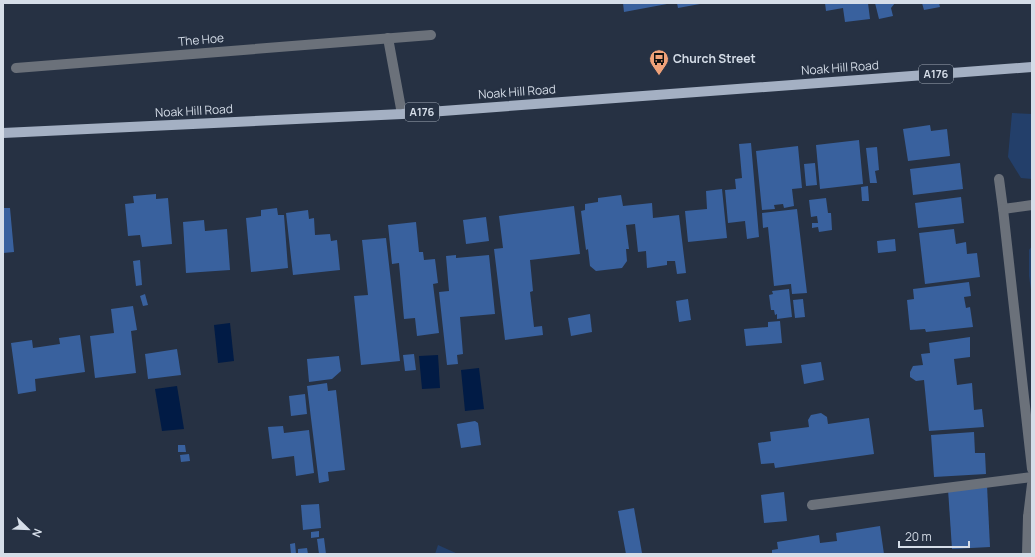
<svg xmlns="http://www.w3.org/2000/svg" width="1035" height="557" font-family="Manrope,sans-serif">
  <rect width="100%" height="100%" fill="#263143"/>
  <g fill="#233f6a">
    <path d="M1012 113 1032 114V179L1021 178 1008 157Z"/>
    <path d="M1032 246V297L1029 276V250Z"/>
    <path d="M438 545 458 554H435Z"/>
  </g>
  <g fill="#011b45">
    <path d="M230 323 234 361 218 363 214 325Z"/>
    <path d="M438 355 440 388 422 389 419 356Z"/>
    <path d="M479 368 484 409 465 411 461 370Z"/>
    <path d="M177 386 184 429 162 431 155 389Z"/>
  </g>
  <g fill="#39619e">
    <path d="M623 3H667V4L624 12Z"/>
    <path d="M677 3H700V4L678 8Z"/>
    <path d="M825 3H868L870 19 845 22 843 8 826 11Z"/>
    <path d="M875 3H895L891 8 893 16 879 19Z"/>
    <path d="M922 3H939L940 7 924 10Z"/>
    <path d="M930 125 931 131 947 129 950 156 908 161 903 129Z"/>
    <path d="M859 140 863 184 820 189 816 145Z"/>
    <path d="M751 143 759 237 747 239 745 221 728 223 725 190 736 189 735 179 742 178 739 144Z"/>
    <path d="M798 146 802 188 792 189 794 206 784 208 783 204 774 205 775 209 762 210 756 151Z"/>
    <path d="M877 147 879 170 875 171 877 183H870L866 148Z"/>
    <path d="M815 163 817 185 806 186 804 164Z"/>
    <path d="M960 163 963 189 913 195 910 169Z"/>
    <path d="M868 186 869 201H862L861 187Z"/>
    <path d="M722 189 727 238 688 242 685 211 707 209 706 191Z"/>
    <path d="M156 194V199L168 198 172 244 142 247 140 235 128 236 125 204 134 203 133 196Z"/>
    <path d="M621 195 623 206 652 203 653 218 679 215 686 273 677 274 675 261H667V265L647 268 646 251 638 252 635 224 626 225 629 249H626L627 261 622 268 596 271 590 266 588 249 586 250 581 211 585 210V204L598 202V198Z"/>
    <path d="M961 197 964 223 918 228 915 203Z"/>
    <path d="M826 198 828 213H831L832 230 819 232 818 227 812 228V223H818L817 216 811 217 809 200Z"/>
    <path d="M574 206 580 254 530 260 533 291 530 292 534 327 542 326 543 335 505 340 494 249 503 248 499 216Z"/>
    <path d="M3 208H10L14 252 3 253Z"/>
    <path d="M277 208 278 215H284L288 268 251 272 246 218 261 216V210Z"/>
    <path d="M797 209 807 293 792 294 791 284 774 286 768 227 763 228 762 213Z"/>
    <path d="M308 210 309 219 314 218 315 235 330 234 331 241 337 240 340 270 293 275 286 213Z"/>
    <path d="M486 217 489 241 466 244 463 220Z"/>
    <path d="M204 220 205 231 227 229 230 270 186 273 183 222Z"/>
    <path d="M416 222 419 252H423L424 260 435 259 438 283 433 284 439 333 417 336 415 318 404 319 399 263 392 264 388 225Z"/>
    <path d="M954 229 956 244 966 242 967 254 977 253 980 277 925 284 919 233Z"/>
    <path d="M386 238 400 361 361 365 354 296 368 295 362 240Z"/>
    <path d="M895 239 896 251 878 253 877 241Z"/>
    <path d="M456 255V258L489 255 495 314 460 317 463 354 457 355 458 364 447 365 439 292 449 291 446 256Z"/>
    <path d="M140 260 142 285 136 286 133 261Z"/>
    <path d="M969 282 971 296 964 297 966 308 970 307 973 327 926 332 925 329 910 330 907 300 914 299 913 289Z"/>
    <path d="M789 289 792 317 777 319V314L775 315 774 310H771L769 295 773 294 772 291Z"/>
    <path d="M145 294 148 305 143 306 140 296Z"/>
    <path d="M688 299 691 320 679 322 676 301Z"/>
    <path d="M803 299 805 317 795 318 793 300Z"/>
    <path d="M133 306 137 330 131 331 136 373 95 378 90 336 114 333 111 309Z"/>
    <path d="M590 314 592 332 571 336 568 318Z"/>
    <path d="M780 321 782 343 746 346 744 329 768 327V322Z"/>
    <path d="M80 335 85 372 35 379 36 391 18 394 11 343 32 340 33 348 60 344 59 338Z"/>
    <path d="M970 337V357L954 359 957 385 972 383 974 410 982 409 984 427 929 431 924 380 916 381 910 377V372L913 366 923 365 921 354 930 353 929 343Z"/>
    <path d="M177 349 181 375 148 379 145 354Z"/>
    <path d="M414 354 416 370 405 371 403 355Z"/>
    <path d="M339 356 341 371 332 379 309 382 307 359Z"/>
    <path d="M821 362 824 380 804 384 801 365Z"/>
    <path d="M327 383 328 391 336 390 345 470 328 472 329 481 319 483 307 386Z"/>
    <path d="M305 394 307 414 291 416 289 396Z"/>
    <path d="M821 413 827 417 828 424 869 418 874 454 775 468 774 463 761 464 758 443 771 441 770 432 809 427 808 420 811 415Z"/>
    <path d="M475 421 478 423 481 445 461 448 457 424Z"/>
    <path d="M283 426 284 433 309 430 314 473 296 476 294 456 272 459 268 427Z"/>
    <path d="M974 432 975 453H985L986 474 934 477 931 435Z"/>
    <path d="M178 445H185L186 452H178Z"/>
    <path d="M189 454 190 461 181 462 180 455Z"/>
    <path d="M987 485 990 547 952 549 948 489Z"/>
    <path d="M784 492 787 521 764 523 761 495Z"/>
    <path d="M319 504 321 528 303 530 301 505Z"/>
    <path d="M634 508 642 553 626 554 618 511Z"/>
    <path d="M880 526 884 554H772V550L778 549 777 542 819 535 820 543 837 541 836 533Z"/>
    <path d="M319 531V537L311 538V532Z"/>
    <path d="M324 538 326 554H319L317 539Z"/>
    <path d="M295 543 296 554H291L290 544Z"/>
    <path d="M307 548 308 554H298V549Z"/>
  </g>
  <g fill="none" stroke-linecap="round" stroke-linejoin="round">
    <g stroke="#6b717a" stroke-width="10">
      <path d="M388 38 402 114"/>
      <path d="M16 68 431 35"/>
      <path d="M999 179 1003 209 1032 205"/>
      <path d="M1003 209 1032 469"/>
      <path d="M1032 484 1028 517 1032 518"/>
      <path d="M812 505 1032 477"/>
      <path d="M1027 554 1028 517"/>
    </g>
    <path stroke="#a4b0c3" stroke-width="10" d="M3 133 402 114 1032 67"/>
  </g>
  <defs>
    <symbol id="bus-pin" viewBox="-11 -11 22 30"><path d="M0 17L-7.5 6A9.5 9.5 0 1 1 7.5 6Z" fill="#f0a279" stroke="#263143"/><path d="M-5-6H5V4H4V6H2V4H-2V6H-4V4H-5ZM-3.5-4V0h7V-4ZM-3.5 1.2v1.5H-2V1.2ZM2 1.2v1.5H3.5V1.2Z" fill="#111"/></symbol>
  </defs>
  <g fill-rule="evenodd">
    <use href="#bus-pin" x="648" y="48" width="22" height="30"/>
  </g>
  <g text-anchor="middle" stroke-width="4" stroke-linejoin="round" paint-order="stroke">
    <g fill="#263143" stroke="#a0a9b6" stroke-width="1">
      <rect x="919" y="65" width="34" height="18" rx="3"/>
      <rect x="405" y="103" width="34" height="18" rx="3"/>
    </g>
    <g font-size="11" font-weight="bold" fill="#d5dde8">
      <text x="936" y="78">A176</text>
      <text x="422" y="116">A176</text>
    </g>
    <g font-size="12" fill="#d5dde8" stroke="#263143">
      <text transform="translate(201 40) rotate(-5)" y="4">The Hoe</text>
      <text transform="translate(840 68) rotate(-4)" y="4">Noak Hill Road</text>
      <text transform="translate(517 92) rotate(-4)" y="4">Noak Hill Road</text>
      <text transform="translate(194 111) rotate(-3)" y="4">Noak Hill Road</text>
    </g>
    <g font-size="12" font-weight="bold" fill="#d5dde8" stroke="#263143" text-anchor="start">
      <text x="673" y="63">Church Street</text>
    </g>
  </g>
  <rect width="1035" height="557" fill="none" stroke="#d5dde8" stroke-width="8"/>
  <g transform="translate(28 529) rotate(113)" stroke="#263143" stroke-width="3" paint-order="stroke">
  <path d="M0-3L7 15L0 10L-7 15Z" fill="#d5dde8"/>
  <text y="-6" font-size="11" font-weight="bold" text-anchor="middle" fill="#d5dde8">N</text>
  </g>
  <path d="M899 541v6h70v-6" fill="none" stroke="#d5dde8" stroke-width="2"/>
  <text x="905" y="541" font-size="12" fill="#d5dde8" stroke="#263143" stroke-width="3" paint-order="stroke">20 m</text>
</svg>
